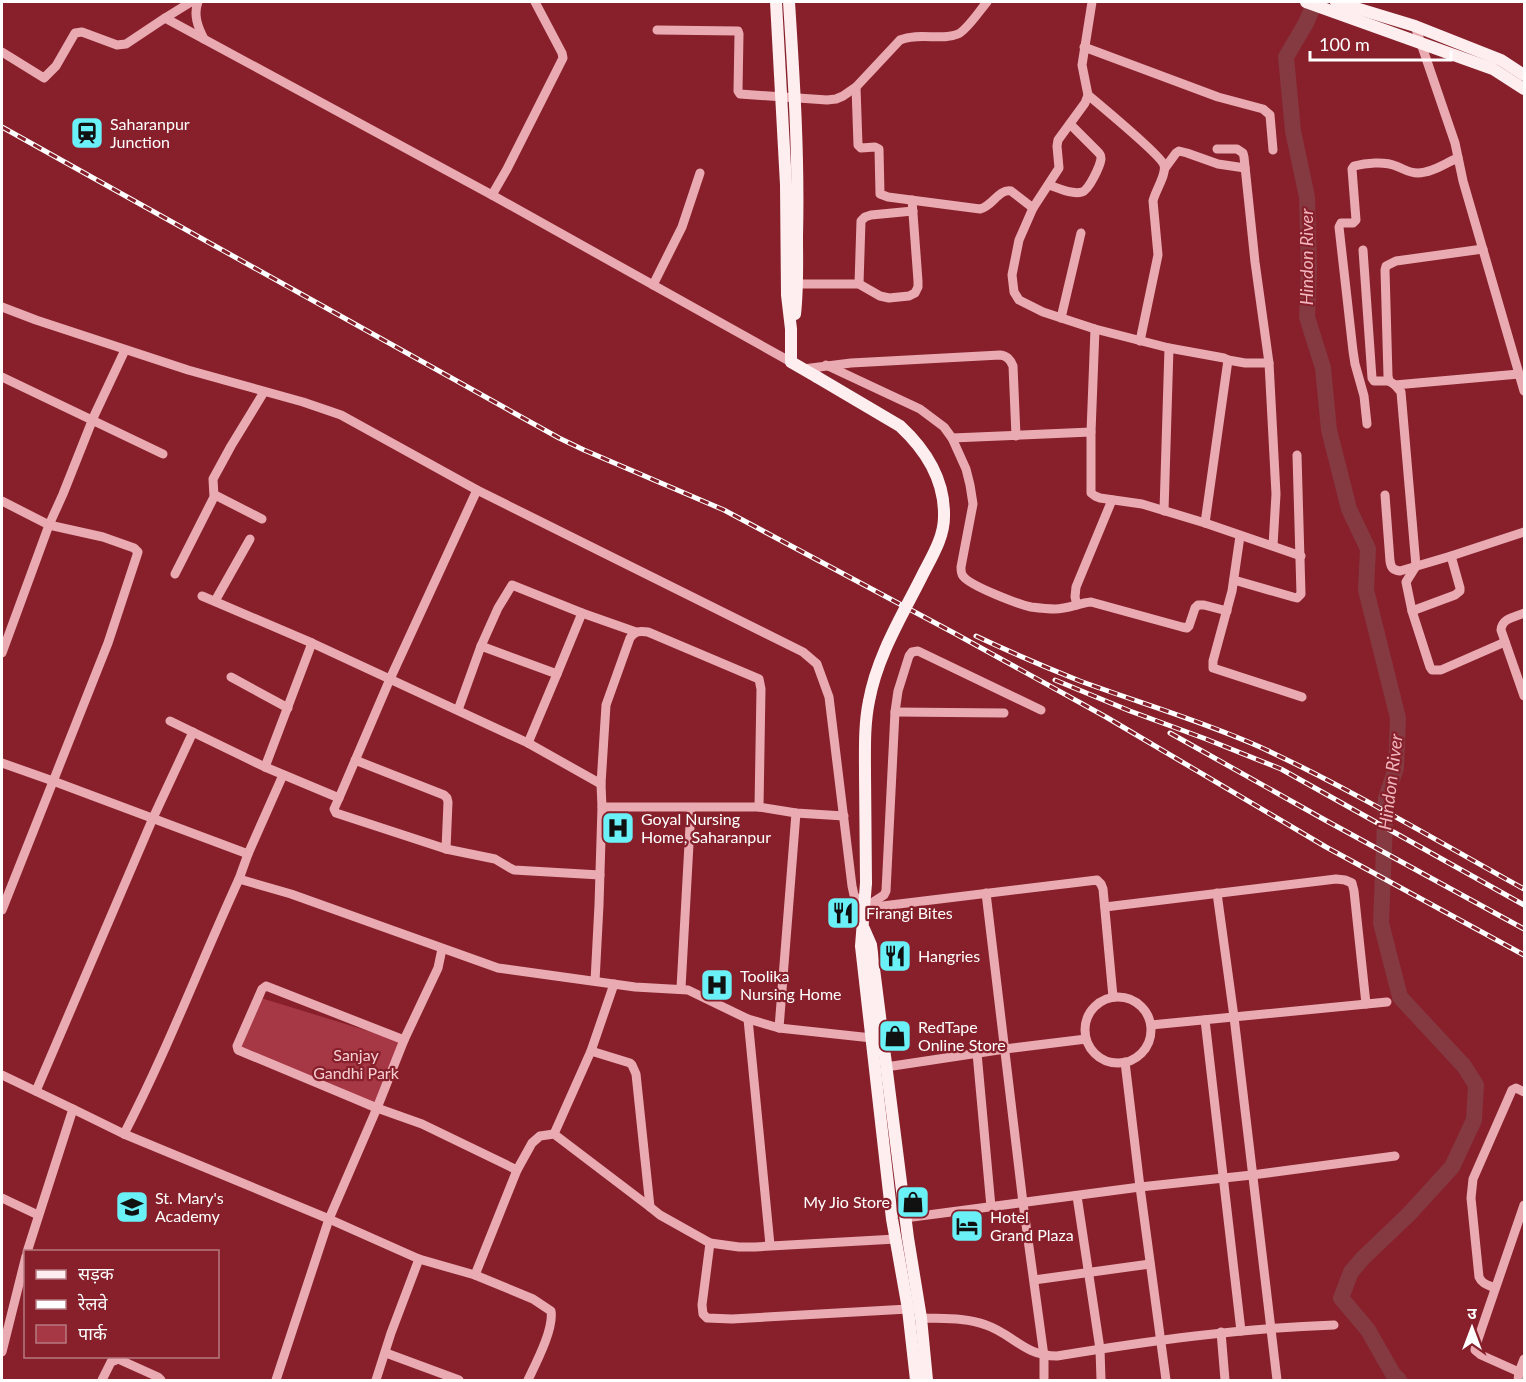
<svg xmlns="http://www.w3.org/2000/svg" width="1526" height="1382" font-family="Lato,'Noto Sans Devanagari',sans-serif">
  <rect width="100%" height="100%" fill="#87202b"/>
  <path fill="#a63744" d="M261 998 404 1042 379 1115 240 1050Z"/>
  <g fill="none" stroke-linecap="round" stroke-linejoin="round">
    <path stroke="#853941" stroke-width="16" d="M1315 2 1306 23 1286 57 1293 131 1307 197 1309 270 1307 317 1323 368 1329 430 1349 509 1368 549 1366 590 1398 718 1396 768 1386 798 1381 923 1400 997 1464 1066 1476 1085 1474 1120 1452 1167 1409 1214 1363 1258 1351 1272 1341 1298 1368 1330 1393 1374 1399 1380"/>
    <g stroke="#eaaab2" stroke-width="9">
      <path d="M191 2 165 18 492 195 791 362"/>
      <path d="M198 2C193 15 198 27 204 39"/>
      <path d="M1092 2 1082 65 1088 95 1085 103 1058 140 1057 146 1059 168 1033 208 1019 240 1012 275 1014 292 1019 300 1043 312 1095 329 1169 348 1224 358 1228 360 1205 523"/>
      <path d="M1415 26 1455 143 1463 181 1524 391"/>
      <path d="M657 30 738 31 739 34 738 91 740 94 827 100 836 99 843 96 856 87 900 40C919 32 942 41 958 34 967 30 980 10 987 2"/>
      <path d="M1084 47 1218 97 1263 109 1270 115 1273 150"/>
      <path d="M2 52 44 78 56 66 75 33 82 32 117 45 126 44 165 18"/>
      <path d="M856 87 858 145 861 148 875 147 879 149 880 194 888 197 980 209C993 206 998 189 1011 191L1033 208"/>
      <path d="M1088 95C1100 105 1161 156 1164 165 1167 174 1155 191 1153 201L1158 255 1140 341"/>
      <path d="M1217 149H1237L1243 153 1244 157 1255 262 1269 363 1276 494 1273 546"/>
      <path d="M1165 168 1176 153 1179 151 1187 153 1218 164 1245 168"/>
      <path d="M1049 185C1058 188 1072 195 1082 192 1089 190 1100 166 1101 159 1101 155 1100 154 1097 151L1070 124"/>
      <path d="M492 195 507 169 563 58 562 53 535 2"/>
      <path d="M1483 249 1396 261 1386 266 1385 270 1388 376 1389 381 1395 385 1401 392 1416 566 1406 582 1412 611 1430 667 1432 670H1441L1505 642"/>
      <path d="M1363 250 1372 378 1374 381H1389"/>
      <path d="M796 284H859L880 296 889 298 909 296 915 293 918 287V281L912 200"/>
      <path d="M859 284 861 221 865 217 871 215 913 211"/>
      <path d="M653 285 682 227 700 173"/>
      <path d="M2 307 36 320 188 370 303 402 341 415 477 490 803 652 817 664 829 697 852 886 854 895 864 908"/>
      <path d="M1061 318 1081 233"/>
      <path d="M1095 329 1091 432V493L1095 496 1100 498 1142 504 1205 523 1301 556"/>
      <path d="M1228 360 1245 363H1269"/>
      <path d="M826 365 920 409 944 427 952 438 966 469 970 485 973 504 961 567C961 571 961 574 963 576 970 586 1018 604 1031 607 1039 608 1047 609 1055 609 1068 609 1079 603 1091 602L1182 627 1187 628 1189 626 1195 608 1198 605H1204L1227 611"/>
      <path d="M803 369 851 363 1000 355C1007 356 1010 359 1013 366L1016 436"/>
      <path d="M2 377 163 454"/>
      <path d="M1395 385 1519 374"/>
      <path d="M1367 424 1364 396 1355 364 1353 351 1339 227 1341 223H1353L1356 220 1352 169 1354 166C1365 163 1385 161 1396 166 1404 169 1409 173 1418 173 1432 173 1445 163 1458 158"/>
      <path d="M952 438 1091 432"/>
      <path d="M215 495 262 519"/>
      <path d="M1385 495 1390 561C1391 568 1393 570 1400 571L1451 556 1524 532"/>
      <path d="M2 501 49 525 103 537 134 548 138 552 108 643 2 910"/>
      <path d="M1164 511 1169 348"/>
      <path d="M1240 536 1232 591 1213 661V668L1302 697"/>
      <path d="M175 574 214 497 213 479 231 446 264 392"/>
      <path d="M1234 580 1293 597 1297 598 1301 594 1297 455"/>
      <path d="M202 596 312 643 528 743 601 784"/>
      <path d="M215 601 250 539"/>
      <path d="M1077 605 1075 597 1076 587 1112 500"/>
      <path d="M1412 611 1455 595 1460 591V588L1451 556"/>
      <path d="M1524 613C1515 617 1502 618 1501 630L1524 696"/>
      <path d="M481 646 498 608 512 585 582 613 636 632"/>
      <path d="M2 653 49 525 63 494 94 416 125 350"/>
      <path d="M557 674 582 613"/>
      <path d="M231 677 288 708"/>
      <path d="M458 710 481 646 557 674 528 743"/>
      <path d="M895 712 1004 713"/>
      <path d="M170 721 265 767 339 798"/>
      <path d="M355 760 444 795 447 798 448 802 446 849 336 813 334 809 339 798 390 679 477 490"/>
      <path d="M2 763 53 781 248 854"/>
      <path d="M265 767 312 643"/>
      <path d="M602 807H759"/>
      <path d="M446 849 495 859 510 868 514 870 600 875"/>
      <path d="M239 879 248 854 283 775"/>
      <path d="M986 893 1023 1203 1044 1356V1380"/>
      <path d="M1217 893 1234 1017 1277 1380"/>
      <path d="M1105 907 1336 879 1345 880 1352 883 1354 891 1366 1004"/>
      <path d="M864 908 884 895 886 891 895 712 898 691 909 656 912 652 918 651 1041 710"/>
      <path d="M866 908 1097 880 1101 884 1103 889 1113 997"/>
      <path d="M595 981 599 905 602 807 601 784 606 705 630 638C635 631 639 631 648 632L759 679 761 689 759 807 796 813 844 816"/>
      <path d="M681 988 691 808"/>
      <circle cx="1118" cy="1030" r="33"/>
      <path d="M748 1019 779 1028 796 813"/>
      <path d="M1205 1020 1241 1331"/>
      <path d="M1151 1025 1387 1002"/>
      <path d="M779 1028 872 1038H877"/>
      <path d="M404 1040 266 986 262 989 237 1046 238 1050 377 1108 422 1124 517 1170"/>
      <path d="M591 1051 630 1063 632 1065 636 1074 650 1207"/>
      <path d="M977 1053 991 1207"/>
      <path d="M1125 1062 1140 1187 1166 1380"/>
      <path d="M886 1067 1005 1049 1086 1039"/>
      <path d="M2 1075 73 1109 27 1252"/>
      <path d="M36 1091 153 818 193 732"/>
      <path d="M73 1109 124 1134 329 1219 419 1259 475 1275 517 1170 532 1143 540 1136 554 1134 650 1207 660 1215 710 1243 739 1247H755L896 1239"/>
      <path d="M124 1134C167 1051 200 964 239 879L291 894 498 968 635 987 688 990 748 1019 770 1245"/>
      <path d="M554 1134 591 1051 614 984"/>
      <path d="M1077 1196 1100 1349 1101 1380"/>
      <path d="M2 1198 38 1215"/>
      <path d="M905 1218 1140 1187 1252 1175 1395 1156"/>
      <path d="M710 1243 702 1305 703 1314 707 1318 732 1319 908 1309"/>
      <path d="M475 1275 533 1299 551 1311C554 1329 536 1363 528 1380"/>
      <path d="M1034 1280 1150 1264"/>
      <path d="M1495 1288C1488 1285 1482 1284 1479 1277L1471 1198 1473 1179 1512 1090 1516 1088 1524 1092"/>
      <path d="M921 1318C942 1319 965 1317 986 1325 1013 1334 1024 1356 1057 1356 1149 1341 1241 1328 1334 1325"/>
      <path d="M1221 1332 1225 1380"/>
      <path d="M2 1352 26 1256"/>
      <path d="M386 1353 459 1380"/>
      <path d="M1519 1372 1481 1355 1475 1350 1476 1345 1524 1205"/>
      <path d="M102 1380 111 1362 118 1359 158 1377 161 1380"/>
      <path d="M276 1380 329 1219 377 1108 404 1040 438 968 442 949"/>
      <path d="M376 1380 391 1333 419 1259"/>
      <path d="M1518 1380 1519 1372 1524 1359"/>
    </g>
    <g stroke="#feeeef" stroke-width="12">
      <path d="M776 2 786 185 787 295 791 329V362L817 377"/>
      <path d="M789 2C794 80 799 157 797 236 797 262 798 288 795 314"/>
      <path d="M1306 2 1493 69 1524 89"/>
      <path d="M1336 2 1415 26 1501 60 1524 75"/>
      <path d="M866 883 861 946 892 1219 908 1309 916 1380"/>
      <path d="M864 929 871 945 908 1238 921 1318 927 1380"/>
    </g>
    <defs>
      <g id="rail">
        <path d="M2 127 559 438 584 450 724 510 954 633 1106 717 1326 847 1524 955"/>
        <path d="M976 636C1010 652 1045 667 1080 681 1140 703 1202 721 1260 747 1351 789 1437 841 1524 889"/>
        <path d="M1055 680 1130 711 1206 739 1281 769 1524 905"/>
        <path d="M1170 733 1325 820 1524 929"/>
      </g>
    </defs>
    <use href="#rail" stroke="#fff" stroke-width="5"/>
    <use href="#rail" stroke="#87202b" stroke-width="3" stroke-dasharray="9" stroke-linecap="butt"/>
    <path stroke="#feeeef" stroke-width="12" d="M817 377 900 426C927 451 945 480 944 517 944 538 931 558 922 576 902 616 877 656 869 701 864 725 865 750 865 774 865 810 866 846 866 883"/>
  </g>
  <defs>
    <symbol id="station-square" viewBox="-11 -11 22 22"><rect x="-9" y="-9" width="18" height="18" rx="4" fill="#6af1f7" stroke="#87202b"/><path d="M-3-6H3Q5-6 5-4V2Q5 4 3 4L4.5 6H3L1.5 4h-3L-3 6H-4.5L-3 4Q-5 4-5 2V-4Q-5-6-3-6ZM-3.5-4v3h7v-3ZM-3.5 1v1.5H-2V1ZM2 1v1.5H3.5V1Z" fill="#111"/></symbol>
    <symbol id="hospital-square" viewBox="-11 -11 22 22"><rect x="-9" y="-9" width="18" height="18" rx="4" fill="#6af1f7" stroke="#87202b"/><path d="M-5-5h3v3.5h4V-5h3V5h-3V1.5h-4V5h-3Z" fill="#111"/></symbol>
    <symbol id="restaurant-square" viewBox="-11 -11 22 22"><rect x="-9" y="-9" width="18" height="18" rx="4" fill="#6af1f7" stroke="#87202b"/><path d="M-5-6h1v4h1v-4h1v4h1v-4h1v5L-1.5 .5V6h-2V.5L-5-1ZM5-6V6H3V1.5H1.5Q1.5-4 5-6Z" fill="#111"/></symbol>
    <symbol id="shop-square" viewBox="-11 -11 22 22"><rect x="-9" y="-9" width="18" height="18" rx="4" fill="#6af1f7" stroke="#87202b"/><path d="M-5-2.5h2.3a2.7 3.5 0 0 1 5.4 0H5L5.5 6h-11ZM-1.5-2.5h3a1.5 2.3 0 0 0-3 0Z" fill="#111"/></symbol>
    <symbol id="school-square" viewBox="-11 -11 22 22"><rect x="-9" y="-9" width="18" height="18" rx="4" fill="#6af1f7" stroke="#87202b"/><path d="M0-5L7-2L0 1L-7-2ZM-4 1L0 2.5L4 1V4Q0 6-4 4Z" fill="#111"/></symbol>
    <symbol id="hotel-square" viewBox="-11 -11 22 22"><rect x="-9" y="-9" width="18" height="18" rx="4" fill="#6af1f7" stroke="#87202b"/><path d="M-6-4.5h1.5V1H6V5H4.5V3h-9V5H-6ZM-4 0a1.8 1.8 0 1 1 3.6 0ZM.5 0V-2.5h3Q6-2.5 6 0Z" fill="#111"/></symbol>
  </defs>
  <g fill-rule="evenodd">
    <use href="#station-square" x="68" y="114" width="38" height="38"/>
    <use href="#hospital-square" x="599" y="809" width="38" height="38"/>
    <use href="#restaurant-square" x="824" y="894" width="38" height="38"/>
    <use href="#restaurant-square" x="876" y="937" width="38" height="38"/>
    <use href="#hospital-square" x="698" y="966" width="38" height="38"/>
    <use href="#shop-square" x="876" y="1017" width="38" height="38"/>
    <use href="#shop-square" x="894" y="1183" width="38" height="38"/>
    <use href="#school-square" x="113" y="1188" width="38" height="38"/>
    <use href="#hotel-square" x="948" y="1207" width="38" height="38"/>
  </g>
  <g text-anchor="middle" stroke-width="4.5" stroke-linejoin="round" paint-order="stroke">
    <g font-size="16" fill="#fff" stroke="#87202b" text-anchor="start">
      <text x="110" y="130">Saharanpur<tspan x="110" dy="18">Junction</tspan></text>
      <text x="641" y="825">Goyal Nursing<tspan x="641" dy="18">Home, Saharanpur</tspan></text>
      <text x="866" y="919">Firangi Bites</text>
      <text x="918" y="962">Hangries</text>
      <text x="740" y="982">Toolika<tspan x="740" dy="18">Nursing Home</tspan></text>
      <text x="918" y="1033">RedTape<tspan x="918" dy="18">Online Store</tspan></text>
      <text x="155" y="1204">St. Mary's<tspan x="155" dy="18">Academy</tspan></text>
      <text x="890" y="1208" text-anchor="end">My Jio Store</text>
      <text x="990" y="1223">Hotel<tspan x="990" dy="18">Grand Plaza</tspan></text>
    </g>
    <g font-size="16" fill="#f7ced3" stroke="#87202b">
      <text x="356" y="1061">Sanjay<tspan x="356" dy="18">Gandhi Park</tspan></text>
    </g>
    <g font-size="18" font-style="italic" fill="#f1b5bd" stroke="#87202b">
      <text transform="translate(1307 257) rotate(-90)" y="6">Hindon River</text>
      <text transform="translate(1391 782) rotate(-83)" y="6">Hindon River</text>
    </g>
  </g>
  <rect width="1526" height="1382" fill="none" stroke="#ffffff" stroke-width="6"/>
  <rect x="24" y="1250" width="195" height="108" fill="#87202b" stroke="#b77980" stroke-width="1.5"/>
  <rect x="36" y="1270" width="30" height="9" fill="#feeeef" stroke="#b77980" stroke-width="1.5"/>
  <text x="78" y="1280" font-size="18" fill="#ffffff">सड़क</text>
  <rect x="36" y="1300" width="30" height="9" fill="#ffffff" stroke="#b77980" stroke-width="1.5"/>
  <text x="78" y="1310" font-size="18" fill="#ffffff">रेलवे</text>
  <rect x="36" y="1325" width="30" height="18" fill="#a63744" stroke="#b77980" stroke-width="1.5"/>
  <text x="78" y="1340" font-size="18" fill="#ffffff">पार्क</text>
  <g transform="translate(1472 1328)" stroke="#87202b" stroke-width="4.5" paint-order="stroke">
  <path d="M0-4.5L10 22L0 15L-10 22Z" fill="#ffffff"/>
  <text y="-9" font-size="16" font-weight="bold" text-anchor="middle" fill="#ffffff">उ</text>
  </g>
  <path d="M1310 51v9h141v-9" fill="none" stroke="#ffffff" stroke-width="3"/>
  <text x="1319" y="51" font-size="18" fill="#ffffff" stroke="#87202b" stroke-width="4.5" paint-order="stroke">100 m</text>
</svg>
